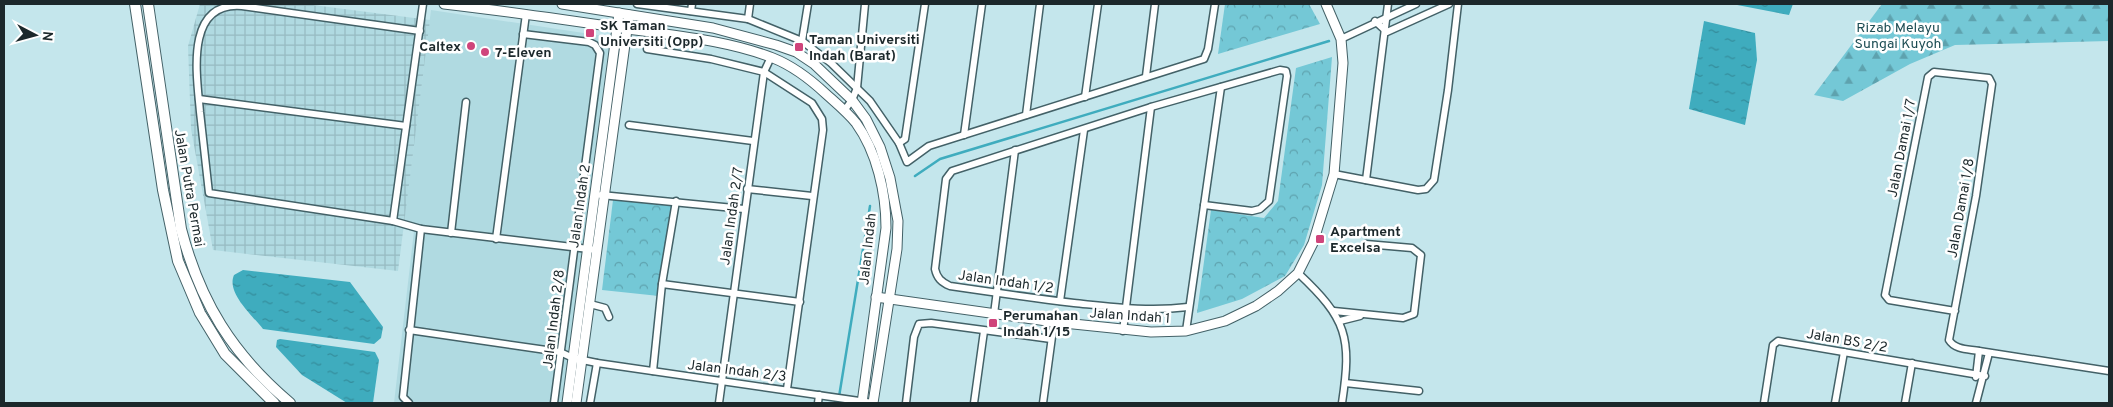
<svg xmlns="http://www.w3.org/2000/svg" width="2113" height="407" font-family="Overpass,sans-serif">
  <defs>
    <pattern id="industrial-grid" width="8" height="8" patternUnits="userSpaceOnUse" patternTransform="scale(1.25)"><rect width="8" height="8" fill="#b0dae1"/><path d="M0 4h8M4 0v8" fill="none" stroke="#97bbc1"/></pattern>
    <pattern id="forest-firs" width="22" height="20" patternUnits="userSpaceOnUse" patternTransform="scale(1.25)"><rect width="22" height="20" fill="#74c8d6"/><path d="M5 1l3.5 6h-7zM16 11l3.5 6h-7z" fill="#5ea2ae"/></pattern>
    <pattern id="park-crowns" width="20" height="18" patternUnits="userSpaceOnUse" patternTransform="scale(1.25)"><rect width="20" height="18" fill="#74c8d6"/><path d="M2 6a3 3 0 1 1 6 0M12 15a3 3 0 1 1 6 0" fill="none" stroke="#5ea2ae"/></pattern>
    <pattern id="water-ripples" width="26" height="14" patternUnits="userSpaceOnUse" patternTransform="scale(1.25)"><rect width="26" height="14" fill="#3facbe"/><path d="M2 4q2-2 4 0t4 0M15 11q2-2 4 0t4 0" fill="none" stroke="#348c9b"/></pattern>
  </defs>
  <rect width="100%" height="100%" fill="#c4e6ec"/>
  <path fill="#b0dae1" d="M431 10 610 37 562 403H394L414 231 403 229Z"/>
  <path fill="url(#industrial-grid)" d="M200 4H305L430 20 398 271 213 250 191 129 188 46Z"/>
  <path fill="url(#forest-firs)" d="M1882 4H2109V41L1955 45 1910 64 1843 101 1814 95Z"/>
  <g fill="url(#park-crowns)">
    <path d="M1225 4H1309L1320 24 1218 54Z"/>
    <path d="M1332 57 1322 185 1304 245 1285 276 1242 299 1197 313 1211 210 1264 218 1278 201 1296 68Z"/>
    <path d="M613 200 672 206 659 296 602 290Z"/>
  </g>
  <g fill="url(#water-ripples)">
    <path d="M1732 4H1793L1789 15Z"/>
    <path d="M1704 21 1755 33 1757 60 1745 125 1689 109Z"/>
    <path d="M243 270 350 282 383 327 381 338 374 344 263 329C253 316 226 293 234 275Z"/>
    <path d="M280 339 375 352 379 360 373 403H347L302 375 276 347 277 340Z"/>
  </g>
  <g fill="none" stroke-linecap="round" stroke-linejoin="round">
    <g stroke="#3facbe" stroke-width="2.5">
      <path d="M915 176 940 159 1329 41"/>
      <path d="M838 403 870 206"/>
    </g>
    <defs>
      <g id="street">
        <path d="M637 4 748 19 802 41 831 63 870 101 899 143 907 162 929 146 1204 59 1208 49 1215 4"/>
        <path d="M691 11 692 4"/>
        <path d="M748 19 750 4"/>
        <path d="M1375 21 1387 32 1449 4"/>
        <path d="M420 31 242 6C184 1 197 77 200 112 203 139 206 166 209 193L393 221 421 229 597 250"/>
        <path d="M523 34 589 42 595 45 600 53 554 403"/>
        <path d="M1341 39 1416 4"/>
        <path d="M802 41 808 4"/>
        <path d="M647 49 711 59 764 72 812 103 822 119 823 130 787 389"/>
        <path d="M1146 76 1155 4"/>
        <path d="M1085 97 1098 4"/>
        <path d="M199 99 406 126"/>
        <path d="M844 111 852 100 857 88 865 4"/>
        <path d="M1026 115 1040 4"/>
        <path d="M629 125 753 141"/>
        <path d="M964 135 982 4"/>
        <path d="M899 143 905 139 925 4"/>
        <path d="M1334 174 1418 190 1426 189 1434 180 1448 90 1458 4"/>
        <path d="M1366 180 1388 4"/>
        <path d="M747 189 812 196"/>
        <path d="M601 195 744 209"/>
        <path d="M393 221 423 4"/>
        <path d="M451 233 466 102"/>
        <path d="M496 239 526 14"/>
        <path d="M1298 273C1347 319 1352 337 1342 403"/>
        <path d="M662 284 800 302"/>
        <path d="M1060 301 1084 130"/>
        <path d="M590 304 605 308 609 317"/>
        <path d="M1188 307C1149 312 1113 307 1074 303 1033 298 991 292 950 286 941 282 937 278 935 269L946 179 952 171 1151 107 1280 70 1286 71 1287 76 1269 201 1260 209 1252 211 1204 205"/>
        <path d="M1334 311 1403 318 1414 314 1421 255 1412 248 1366 244"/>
        <path d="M1955 311 1889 300 1885 295 1928 77 1934 72 1989 78 1992 84 1976 196 1949 340C1955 350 1969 349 1979 351L2109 371"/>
        <path d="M994 314 1015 150"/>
        <path d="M1340 321 1360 316"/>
        <path d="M409 330 560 352 573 358 597 363 873 403"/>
        <path d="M1123 331 1151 107"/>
        <path d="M1186 331 1221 87"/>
        <path d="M653 371 662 284 676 201"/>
        <path d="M1976 377 1979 351"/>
        <path d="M1345 383 1419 391"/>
        <path d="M409 403 403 397 421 229"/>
        <path d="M590 403 597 363"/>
        <path d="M719 403 764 72 771 57"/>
        <path d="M818 403 819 395"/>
        <path d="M906 403 914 337 919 324 931 323 1051 339"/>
        <path d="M974 403 984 331"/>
        <path d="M1043 403 1054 322"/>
        <path d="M1764 403 1773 345 1778 341 1985 376"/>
        <path d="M1835 403 1844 352"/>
        <path d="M1905 403 1912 363"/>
        <path d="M1976 403 1989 353"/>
      </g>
      <g id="secondary">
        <path d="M444 4C505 11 567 20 628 29 676 36 727 40 773 58 793 66 810 79 826 94 836 103 848 113 856 123 877 152 886 193 886 228L862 403"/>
        <path d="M562 4 713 28 776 45 796 52 814 64 852 100 866 119 880 147 890 178 898 221 897 249 873 403"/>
        <path d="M876 297 1054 322 1151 332 1186 331 1225 321 1256 306 1278 291 1298 273 1313 243 1334 174 1343 63 1341 39 1326 4"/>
        <path d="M567 403 619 13"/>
        <path d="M576 403 629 15"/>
      </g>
      <g id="primary">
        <path d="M135 4 163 190 178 261 200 313 225 354 274 403"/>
        <path d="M148 4 181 229C200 302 232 354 290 403"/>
      </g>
    </defs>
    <use href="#street" stroke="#436167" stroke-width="9"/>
    <use href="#secondary" stroke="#436167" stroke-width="11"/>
    <use href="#primary" stroke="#436167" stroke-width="12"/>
    <use href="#street" stroke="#fff" stroke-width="6"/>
    <use href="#secondary" stroke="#fff" stroke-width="9"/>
    <use href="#primary" stroke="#fff" stroke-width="10"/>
  </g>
  <g fill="#cf447b" stroke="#fff" stroke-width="2">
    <rect x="585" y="28" width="10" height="10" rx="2.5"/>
    <circle cx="471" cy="46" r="5"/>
    <rect x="794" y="42" width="10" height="10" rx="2.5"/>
    <circle cx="485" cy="52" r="5"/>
    <rect x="1315" y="234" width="10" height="10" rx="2.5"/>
    <rect x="988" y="318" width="10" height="10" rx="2.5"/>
  </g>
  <g text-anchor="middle" stroke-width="5" stroke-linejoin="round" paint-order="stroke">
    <g font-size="14" font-weight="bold" fill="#1c282b" stroke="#fff" text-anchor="start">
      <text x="600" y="30">SK Taman<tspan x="600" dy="16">Universiti (Opp)</tspan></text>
      <text x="809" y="44">Taman Universiti<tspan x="809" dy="16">Indah (Barat)</tspan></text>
      <text x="461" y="51" text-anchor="end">Caltex</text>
      <text x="495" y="57">7-Eleven</text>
      <text x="1330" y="236">Apartment<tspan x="1330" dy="16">Excelsa</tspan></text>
      <text x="1003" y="320">Perumahan<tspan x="1003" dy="16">Indah 1/15</tspan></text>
    </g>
    <g font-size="14" fill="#1c4c53" stroke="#fff">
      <text x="1898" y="32">Rizab Melayu<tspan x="1898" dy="16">Sungai Kuyoh</tspan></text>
    </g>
    <g font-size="14" fill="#1c282b" stroke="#fff">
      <text transform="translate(1901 148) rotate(-79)" y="5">Jalan Damai 1/7</text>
      <text transform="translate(190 188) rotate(80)" y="5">Jalan Putra Permai</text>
      <text transform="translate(579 206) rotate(-82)" y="5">Jalan Indah 2</text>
      <text transform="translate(1960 208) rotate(-80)" y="5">Jalan Damai 1/8</text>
      <text transform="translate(731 216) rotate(-82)" y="5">Jalan Indah 2/7</text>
      <text transform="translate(867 249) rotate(-84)" y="5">Jalan Indah</text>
      <text transform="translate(1006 281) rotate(8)" y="5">Jalan Indah 1/2</text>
      <text transform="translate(1130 315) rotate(4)" y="5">Jalan Indah 1</text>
      <text transform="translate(553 319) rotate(-83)" y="5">Jalan Indah 2/8</text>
      <text transform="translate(1847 340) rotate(10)" y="5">Jalan BS 2/2</text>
      <text transform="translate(737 370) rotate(7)" y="5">Jalan Indah 2/3</text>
    </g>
  </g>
  <rect width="2113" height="407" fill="none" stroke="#1c282b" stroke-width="10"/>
  <g transform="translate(35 35) rotate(96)" stroke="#ffffff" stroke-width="4" paint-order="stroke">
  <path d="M0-4L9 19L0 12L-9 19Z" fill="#1c282b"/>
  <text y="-8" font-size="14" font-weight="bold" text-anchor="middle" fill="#1c282b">N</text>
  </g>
</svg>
